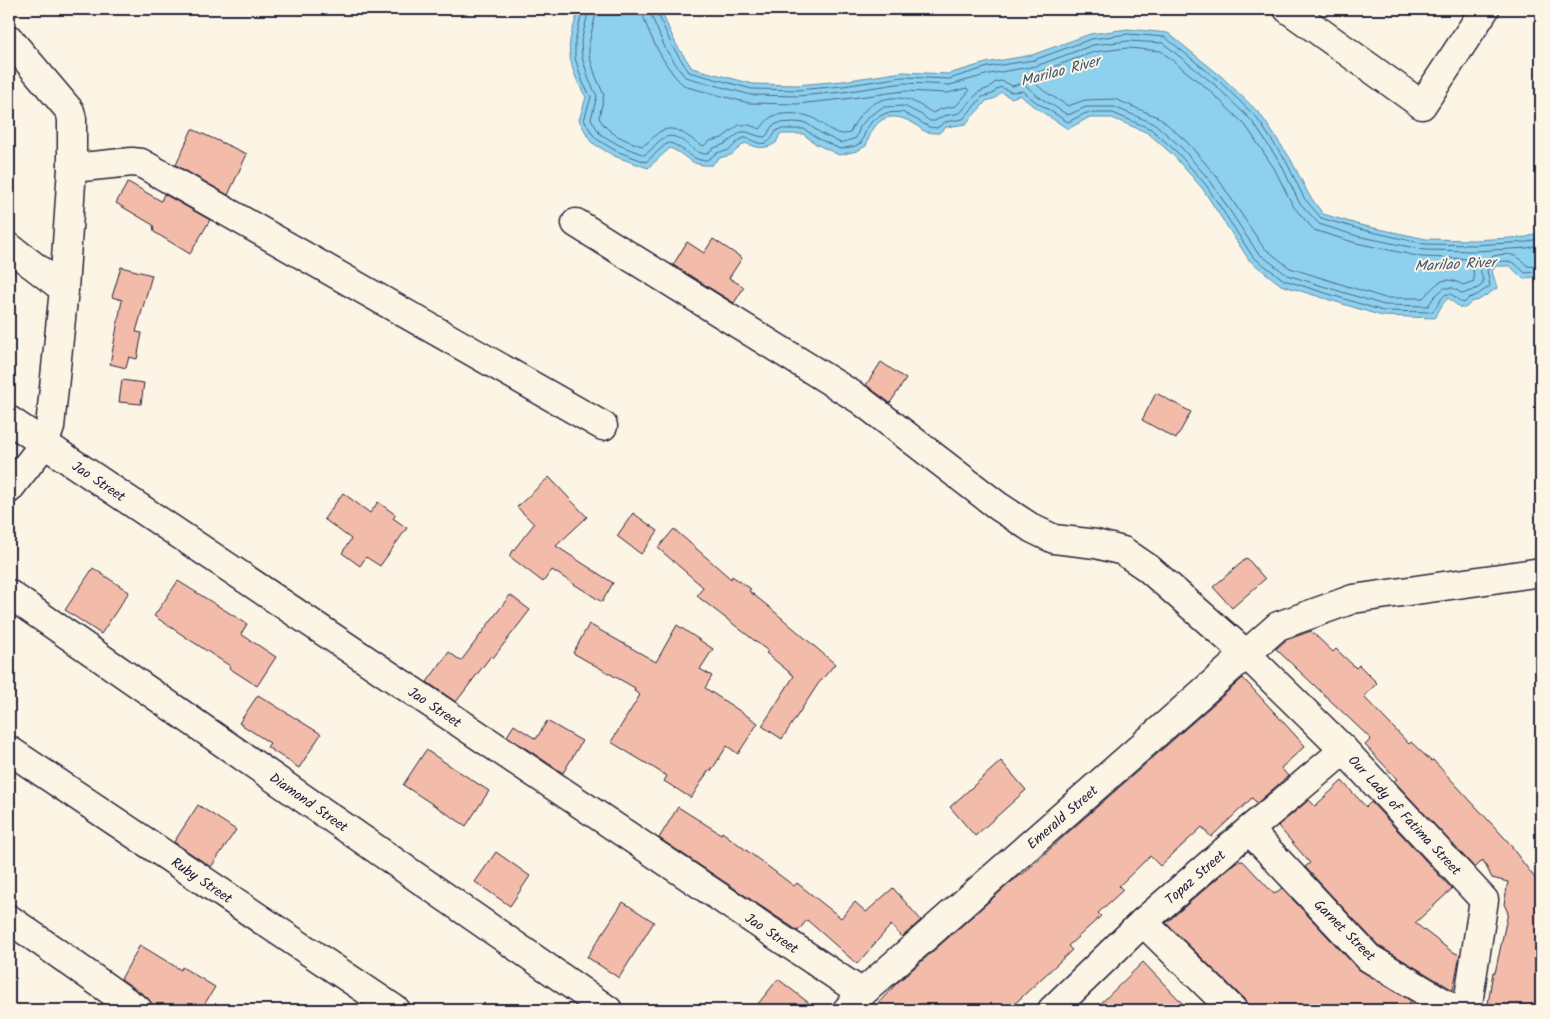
<svg xmlns="http://www.w3.org/2000/svg" width="1550" height="1019" font-family="Kalam,sans-serif">
  <rect width="100%" height="100%" fill="#fcf5e5"/>
  <filter id="ink" filterUnits="userSpaceOnUse"><feTurbulence type="fractalNoise" baseFrequency=".02" numOctaves="2"/><feDisplacementMap in="SourceGraphic" scale="10" xChannelSelector="R" yChannelSelector="G"/><feConvolveMatrix kernelMatrix="1 2 1 2 8 2 1 2 1" color-interpolation-filters="sRGB"/></filter>
  <g filter="url(#ink)">
    <path fill="#8dd1ef" stroke="#628ba7" d="M579 9H660L676 44 692 68 753 84 797 85 842 81 903 72 948 74 986 63 1032 55 1090 34 1128 29 1168 33 1222 77 1260 114 1290 158 1309 195 1323 214 1360 225 1426 239 1474 240 1527 237 1541 232V278L1533 277 1523 279 1510 266H1496L1492 271 1497 288 1479 300 1471 302C1463 315 1457 304 1448 298L1442 305 1435 318 1382 316 1281 285 1249 260 1202 188 1173 155 1148 133 1112 118H1088L1068 129 1033 106 1020 95 1011 98 1001 92 996 98 986 101C980 110 972 115 966 124L946 127 939 133C935 133 930 133 927 132 922 131 918 126 913 123 887 109 874 120 866 146L857 151 839 155 816 144 803 134H780L776 143C764 150 757 148 745 143L731 155 719 158 712 165C690 167 687 155 670 148L648 168 614 156 591 142 579 120 586 97C576 81 567 60 570 40 572 30 576 19 579 9Z"/>
    <g fill="none" stroke-linecap="round" stroke-linejoin="round">
      <g stroke="#4d6883" stroke-width="1">
        <path d="M583 9 575 41V58L583 83 591 97 584 120 595 138 616 151 646 162 666 144 670 143C681 146 689 157 700 160 709 162 711 156 717 153 721 151 725 152 729 150 734 147 738 139 744 138 747 138 749 139 751 140 765 147 770 143 776 131L780 129H804L819 139 840 149 855 146 861 143 866 130 872 121 886 113 902 112 917 120 929 127 937 128 945 122 963 119 982 97 993 94 997 89 1001 87 1011 92 1022 91 1036 102 1068 122 1086 113H1113L1151 129 1177 152 1206 185 1253 257 1284 280 1383 311 1432 312C1437 308 1439 300 1446 294H1451L1461 302 1464 303 1469 298 1477 295 1490 286 1487 270 1494 262C1512 260 1513 261 1525 273L1534 272 1541 273"/>
        <path d="M589 9 581 42 582 57 589 80 597 96 591 119 600 134 619 145 644 155C652 151 657 140 666 137 681 132 692 154 706 154L714 148 725 144 741 132H747L758 136 765 137 767 135 772 126 779 123 794 122 806 123 822 134 841 143 856 138 860 127 868 117 883 107 904 106 920 114 930 121H935L943 116 960 113 979 92 989 88 994 83 1000 81 1005 82 1012 86 1019 84 1025 85 1039 97 1068 115 1086 107H1114L1155 124 1181 147 1211 182 1257 252 1287 275 1384 305 1428 306 1434 297 1444 288H1453L1463 294C1468 291 1481 289 1483 283 1484 278 1479 273 1481 267 1485 255 1505 252 1515 256 1520 258 1524 262 1527 266L1541 267"/>
        <path d="M597 9 589 43V55L596 77 604 95 599 118C609 135 625 140 642 146 649 143 654 135 661 131 677 123 690 140 703 146L710 141 722 138 739 125H749L760 129C764 125 766 120 771 117 781 112 801 113 811 117 824 123 834 138 850 133 859 111 879 93 905 99 915 101 924 108 933 113L940 109 956 106 969 91 967 88 948 93 904 91 844 99 797 104 749 103 687 87C671 80 643 26 642 9"/>
        <path d="M650 9 651 15 666 50 685 77 751 95 798 96 843 92 904 83 950 85 989 74 1036 66 1093 45 1128 41 1163 43 1215 85 1252 121 1281 164 1299 202 1319 224 1357 236 1425 250 1475 251 1528 248 1541 244"/>
        <path d="M656 9 672 46 689 72 752 89 797 90 843 86 903 77 949 79 988 67 1034 60 1091 39 1128 34 1165 37 1219 81 1256 117 1286 161 1304 198 1321 218 1359 229 1425 244 1475 245 1527 242 1541 238"/>
        <path d="M1128 48 1161 51 1210 91 1246 126 1274 168 1293 206 1314 230 1356 243 1422 257 1474 259 1475 261 1473 270 1474 281 1463 285C1443 274 1437 283 1423 298H1385L1290 268 1263 247 1217 177 1187 142 1160 118 1115 99 1085 100 1068 106 1044 91 1028 77 1029 74 1039 72 1094 52Z"/>
      </g>
    </g>
    <g fill="#f3bba9" stroke="#22223b">
      <path d="M192 129 247 154 228 195 176 165Z"/>
      <path d="M128 182 161 201 164 194 210 220 190 254 154 232 153 225 116 203Z"/>
      <path d="M713 239 742 258 729 278 744 287 734 303 673 265 687 242 704 253Z"/>
      <path d="M121 267 152 275 136 332 142 333 137 359 129 357 126 368 110 364 122 300 112 297Z"/>
      <path d="M881 362 906 379 890 403 866 385Z"/>
      <path d="M122 380 144 383 141 404 119 402Z"/>
      <path d="M1156 393 1191 412 1176 439 1142 420Z"/>
      <path d="M549 477 587 517 556 546 613 583 602 602 552 570 543 582 509 556 534 524 517 507Z"/>
      <path d="M343 493 370 513 378 502 396 515 393 518 407 528 380 566 366 557 360 566 342 553 351 539 324 519Z"/>
      <path d="M633 513 658 531 641 554 617 536Z"/>
      <path d="M674 529 731 579 732 576 751 589 749 591 769 607 835 664 818 684 782 739 762 726 794 676 766 653 768 651 697 596 703 587 658 548Z"/>
      <path d="M1247 558 1265 579 1232 608 1213 587Z"/>
      <path d="M93 568 129 592 101 634 65 610Z"/>
      <path d="M178 581 247 624 241 634 276 657 257 686 229 668 230 666 190 640 154 616Z"/>
      <path d="M510 595 530 610 493 658 491 656 456 702 427 682 449 652 461 661Z"/>
      <path d="M589 624 656 662 677 625 713 649 700 669 712 676 705 688 758 723 738 754 727 746 711 771 709 770 691 798 664 781 667 776 611 742 640 695 634 691 635 688 573 653Z"/>
      <path d="M1311 631 1333 652 1336 649 1356 668 1359 665 1377 683 1364 697 1409 744 1411 742 1431 761 1433 760 1513 847 1512 848 1541 886V1010H1487L1493 972 1495 973 1508 913 1504 904 1508 882 1492 878 1483 860 1475 868 1394 781 1397 779 1365 745 1371 739 1276 649 1286 640Z"/>
      <path d="M1243 678 1305 746 1281 768 1288 776 1257 803 1252 798 1211 837 1202 827 1160 866 1150 856 1119 886 1123 890 1098 913 1101 916 1068 946 1072 950 1008 1010H872L896 984 1011 882 1024 873 1063 837Z"/>
      <path d="M258 695 321 734 299 768 267 747 270 743 239 723Z"/>
      <path d="M547 721 582 741 563 773 507 736 514 725 536 739Z"/>
      <path d="M426 750 489 791 466 826 403 785Z"/>
      <path d="M1001 761 1026 790 975 836 950 807Z"/>
      <path d="M1342 781 1366 807 1371 802 1452 889 1415 923 1451 951 1460 955 1453 990 1379 946 1305 867 1310 863 1278 826 1309 800 1315 806Z"/>
      <path d="M198 805 236 830 211 867 174 842Z"/>
      <path d="M678 807 721 834 722 832 794 886 797 883 841 918 855 902 866 912 893 888 921 920 902 937 891 925 857 964 807 920 798 931 659 838Z"/>
      <path d="M496 852 530 876 510 906 475 882Z"/>
      <path d="M1243 861 1274 894 1282 888 1358 969 1426 1010H1248V1005L1244 999 1166 923 1236 862Z"/>
      <path d="M623 902 654 922 619 978 587 957Z"/>
      <path d="M140 945 181 970 182 967 215 987 201 1010H162L152 1005 147 997 121 979Z"/>
      <path d="M1143 962 1189 1010H1094Z"/>
      <path d="M778 979 818 1010H753Z"/>
    </g>
    <g fill="none" stroke-linecap="round" stroke-linejoin="round">
      <defs>
        <g id="minor">
          <path d="M1288 9 1422 105 1485 9"/>
          <path d="M9 39 70 111 72 119V168L64 289 50 427 44 444 9 489"/>
          <path d="M72 168 132 162 141 163 603 426"/>
          <path d="M576 223 859 399 998 506 1033 529 1054 539 1096 544 1123 551 1148 568 1246 654 1344 750 1484 900 1467 1010"/>
          <path d="M9 247 64 289"/>
          <path d="M9 420 862 993"/>
          <path d="M9 594 608 1010"/>
          <path d="M9 750 396 1010"/>
          <path d="M1249 830 1369 958 1456 1010"/>
          <path d="M9 919 138 1010"/>
          <path d="M1143 922 1233 1010"/>
          <path d="M847 1010 862 993 1278 626 1353 599 1541 572"/>
          <path d="M1052 1010 1143 922 1249 830 1344 750"/>
        </g>
      </defs>
      <use href="#minor" stroke="#22223b" stroke-width="31"/>
      <use href="#minor" stroke="#fcf5e5" stroke-width="28"/>
    </g>
  </g>
  <g text-anchor="middle" stroke-width="4" stroke-linejoin="round" paint-order="stroke">
    <g font-size="14" fill="#22223b" stroke="#fcf5e5">
      <text transform="translate(99 481) rotate(34)" y="5">Jao Street</text>
      <text transform="translate(435 707) rotate(34)" y="5">Jao Street</text>
      <text transform="translate(309 802) rotate(35)" y="5">Diamond Street</text>
      <text transform="translate(1405 815) rotate(47)" y="5">Our Lady of Fatima Street</text>
      <text transform="translate(1062 817) rotate(-41)" y="5">Emerald Street</text>
      <text transform="translate(1195 877) rotate(-41)" y="5">Topaz Street</text>
      <text transform="translate(202 880) rotate(34)" y="5">Ruby Street</text>
      <text transform="translate(1345 930) rotate(45)" y="5">Garnet Street</text>
      <text transform="translate(772 933) rotate(34)" y="5">Jao Street</text>
    </g>
    <g font-size="15" font-style="italic" fill="#425771" stroke="#fcf5e5">
      <text transform="translate(1060 71) rotate(-15)" y="5">Marilao River</text>
      <text transform="translate(1455 264) rotate(-3)" y="5">Marilao River</text>
    </g>
  </g>
  <rect width="1550" height="1019" fill="none" stroke="#fcf5e5" stroke-width="30"/>
  <rect x="15" y="15" width="1520" height="989" fill="none" stroke="#22223b" stroke-width="2" filter="url(#ink)"/>
</svg>
